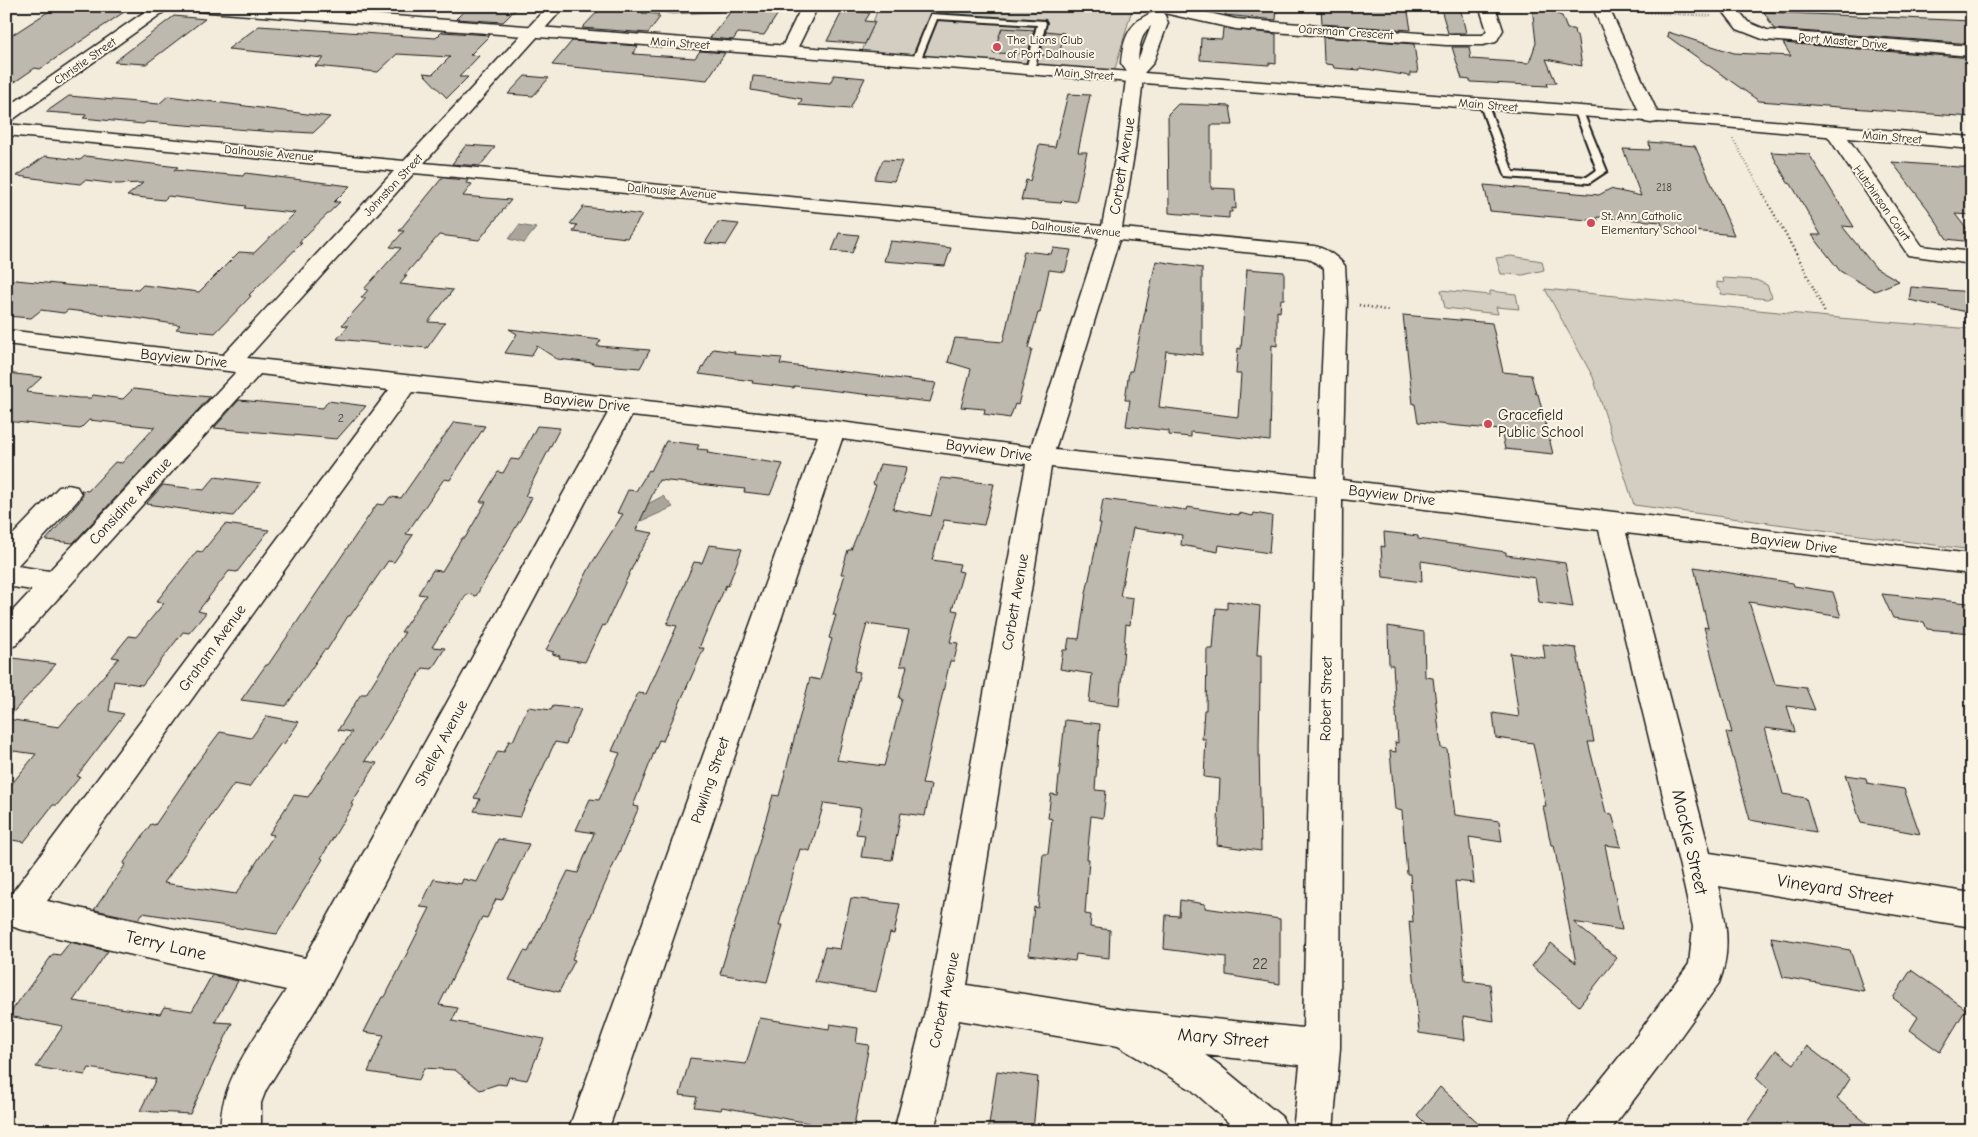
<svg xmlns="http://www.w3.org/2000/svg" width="1978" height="1137" font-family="'Comic Neue',sans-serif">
  <rect width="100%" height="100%" fill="#f3ecdd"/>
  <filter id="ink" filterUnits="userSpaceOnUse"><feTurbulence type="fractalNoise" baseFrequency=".02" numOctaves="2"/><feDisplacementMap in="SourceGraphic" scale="10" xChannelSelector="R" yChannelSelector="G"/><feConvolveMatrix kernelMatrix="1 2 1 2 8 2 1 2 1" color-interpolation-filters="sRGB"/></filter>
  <g filter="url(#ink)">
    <g fill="#d3cec1" stroke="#78756e">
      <path d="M629 6H723L718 12 672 14Z"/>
      <path d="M879 6H1133L1113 76 860 57Z"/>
      <path d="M1511 256 1542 261 1544 270 1523 275 1501 274 1496 258Z"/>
      <path d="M1723 278 1756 280 1767 285 1772 297 1767 299 1720 294 1721 290 1717 288V282L1724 283Z"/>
      <path d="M1545 289 1839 318 1972 329V550L1634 505 1593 377Z"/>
      <path d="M1441 290 1490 295V291L1516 294 1519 309 1496 307 1498 314 1445 308Z"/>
    </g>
    <g fill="#aaa59b" stroke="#716e68">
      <path d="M519 225 536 228 524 243 509 239Z"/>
      <path d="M663 496 673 507 642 521 632 512Z"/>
    </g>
    <g fill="#beb9ae" stroke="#1c1c1c" fill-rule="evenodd">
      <path d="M57 6 124 12 40 69 35 68 6 88V39Z"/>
      <path d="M469 6H519L503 22 456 19Z"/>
      <path d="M735 6H783L764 35 738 33 733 40 710 38Z"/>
      <path d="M1226 6H1277L1276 20 1225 15Z"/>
      <path d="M1321 6H1407L1411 30 1322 24Z"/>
      <path d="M1532 6H1552L1554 13 1562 16 1567 29H1574L1575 35H1577L1582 66 1546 59 1556 83H1547L1548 86 1471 82 1470 80 1462 79 1452 47H1469L1471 59 1529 63 1536 43Z"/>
      <path d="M602 7 644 11 642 13 659 14 657 17H660L648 33 582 28Z"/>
      <path d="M1441 9 1461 11 1466 33H1448Z"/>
      <path d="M843 10 870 13 865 21 875 22 865 44 827 41Z"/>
      <path d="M1764 12 1972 21V44L1774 29Z"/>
      <path d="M174 16 205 19 146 64 114 62Z"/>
      <path d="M259 26 436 38 442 32 490 35 470 55 479 56 459 77H468L447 98 423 73 433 74 450 57 397 54 378 72 315 66 324 58 228 49Z"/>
      <path d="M1002 28 1034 30 1028 54 993 53Z"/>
      <path d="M1223 28 1276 34V64L1269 63V65L1200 60 1201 38 1222 39Z"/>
      <path d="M1046 31 1064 33 1059 56 1040 55Z"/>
      <path d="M1668 32 1734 53 1791 56 1783 43 1972 58V117L1759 101 1667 36Z"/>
      <path d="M1323 37 1414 44 1418 73H1410V76L1360 68V70L1334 68 1333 65 1326 64 1324 61Z"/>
      <path d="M572 41 638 46 633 54 695 58 700 51 725 53 707 80 552 65Z"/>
      <path d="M834 75 865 78 850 109 799 105 802 99 751 90 753 76 830 83Z"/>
      <path d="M525 76 549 78 533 96 508 94Z"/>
      <path d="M1068 94 1090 95 1078 152H1087L1076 202 1062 200 1061 203 1021 200 1026 180 1030 181 1039 145 1055 147Z"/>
      <path d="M69 96 159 104 168 96 330 117 313 133 276 131 274 132 147 122 143 124 83 118 87 115 46 112Z"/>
      <path d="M1178 104 1230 106 1233 125H1211V188L1235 189 1236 209 1232 208V212H1229V218L1169 213 1168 114Z"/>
      <path d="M1649 142 1695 146 1734 235 1663 228 1661 222 1597 217 1598 221 1490 211 1484 185 1599 195 1610 189 1641 196 1623 149 1650 150Z"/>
      <path d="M466 145 494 147H495L480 166 452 164Z"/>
      <path d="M1771 152 1809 154 1854 227 1842 226 1875 267 1899 281 1875 291 1840 271 1812 235H1821L1791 184 1788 183Z"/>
      <path d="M45 156 80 160 85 156 178 167 174 170 243 176 245 173 350 186 334 202H340L304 237 299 243H302L249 295 251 296 215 333 176 329 180 325 136 318 68 310 64 313 41 310 31 318 6 316V279L76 286 138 290 143 285 199 292 239 252 254 253 295 213 244 208 246 206 168 196 164 200 127 196 143 183 117 184 85 180 80 184 17 176Z"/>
      <path d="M883 160 902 161 894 181 874 179Z"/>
      <path d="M1892 162 1972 168V215L1955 214 1972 236V242L1947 239 1928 209Z"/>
      <path d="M442 178 468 180 466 183 472 184 463 196 511 200 479 240 439 235 404 276H407L400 284 453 290 428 322 445 323 427 348 337 339 348 326 342 325 366 298H361L368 290 364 289 401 248 390 247 404 231H399Z"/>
      <path d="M583 207 621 211 620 212 642 215 627 238 573 232 577 225 570 224Z"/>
      <path d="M718 222 739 224 726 245 705 243Z"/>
      <path d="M839 233 859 235 852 253 832 251Z"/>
      <path d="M890 241 912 243 951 248 945 266 884 261Z"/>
      <path d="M1053 248 1071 250 1065 272 1049 270 1040 313H1038L1028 348 1032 349 1018 405 1015 404 1010 418 984 414 985 409 961 407 971 369 948 362 955 338 1003 342 1024 251 1051 254Z"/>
      <path d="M1156 261 1202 268V355L1166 351 1159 407 1238 417 1241 374H1236L1238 348 1241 349 1247 269 1284 272V299H1281L1280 312 1277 311V346L1272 345 1270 441 1191 432V437L1169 435V431L1126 426 1130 400H1125L1129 371H1132Z"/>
      <path d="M1911 287 1972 292V313L1909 300Z"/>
      <path d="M1403 315 1492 323 1503 372 1531 375 1536 394H1538L1553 454 1505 449 1501 430 1418 422 1415 404H1413Z"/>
      <path d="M509 329 601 340 597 346 650 350 640 368 592 364 593 363 557 359 537 346 531 356 505 353 517 334Z"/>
      <path d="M713 349 735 352 734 354 782 358 780 364 936 383 930 402 795 386 794 388 752 383 753 381 699 374Z"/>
      <path d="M6 373 42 377 26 392 79 398H91L93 395 123 399 133 389 210 397 73 543 46 540 79 502 83 495 81 490 88 491 115 462 122 463 155 427 89 420 80 429 6 421Z"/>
      <path d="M239 400 323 408 328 401 366 406 337 439 214 428Z"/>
      <path d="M454 422 485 426 450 480 444 479 406 534 413 535 394 562 388 561 350 616H348L327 650H324L286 706 241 700 266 665H268L377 504 384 505 390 497 401 498Z"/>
      <path d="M537 426 560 428 525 496 532 497 524 513 476 596 467 594 432 647 445 648 432 669 423 668 365 761 377 763 351 804 353 805 321 858 323 859 277 934 143 913 138 919 94 910 126 864H123L151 824 155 825 189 775H188L220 732 251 738 267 716 299 722 284 744 281 743 249 787 234 784 164 883 236 894 274 835 269 834 294 795 308 797 352 732 338 730 361 694H366L405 632H401L426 595 418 594 433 570 442 571 462 538H465L486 502H480L498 472 503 473 511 459 519 460Z"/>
      <path d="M666 441 699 445 697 449 708 450 707 453 783 464 770 495 744 492 745 489 659 480 636 530 653 533 639 553 605 626 603 625 585 662 559 658 560 656 552 654 554 652 546 650 592 563 623 514 617 513 628 490 636 491 649 470 651 471Z"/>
      <path d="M880 464 907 467 893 509 931 516 941 478 994 484 984 525 944 520 932 560 960 564 958 571 963 572 952 610 958 611 950 642 958 643 954 661H950L922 784 931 785 925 816 901 813 892 860 861 857 865 835 856 834 861 808 824 803 810 851 800 849 779 925H783L767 982 720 974 773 795 779 796 810 678 820 680 832 639 829 638 836 615H833L845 574H841L848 550H851L865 515 876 485 873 484ZM867 624 909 630 900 666H907L899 698 902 699 884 766 837 760 860 672 854 671Z"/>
      <path d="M215 477 261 483 233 516 146 504 163 485 204 490Z"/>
      <path d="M1103 499 1186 510 1187 507 1239 515V513L1253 516 1254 513 1272 516 1269 553 1219 545 1218 552 1181 545 1182 535 1133 528 1120 596 1133 598 1130 625 1126 624 1119 706 1089 702 1092 674 1060 669 1063 650H1067L1069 638 1079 639 1086 593 1101 523H1099Z"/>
      <path d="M225 524 269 530 237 572 229 571 198 611 206 613 189 633 183 632 142 685 114 681 109 711 124 714 77 776 80 777 57 805H53L24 842 6 839V791L36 754 6 750V657L56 664 7 719 59 727 119 658 112 657 129 636 136 637 164 603 156 602 197 551 202 552Z"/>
      <path d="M1384 532 1418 536V539L1506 552V555L1565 563 1573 607 1539 602 1535 578 1421 561 1422 582 1383 577 1381 546 1385 547Z"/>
      <path d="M709 545 742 549 728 586 726 585 699 648H704L663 741 659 740 633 806 639 807 572 959 575 960 559 992 509 980 524 951 528 952 568 871 578 873 594 833 576 830 590 799 599 800 620 753 612 751 638 693 646 694 677 626 667 624 694 562 702 563Z"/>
      <path d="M1694 567 1793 583 1794 586 1833 592 1841 617 1749 602 1775 684 1806 688 1815 710 1787 706 1795 732 1765 728 1783 794 1806 798 1816 832 1750 820 1726 732 1732 733 1704 627 1708 628Z"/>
      <path d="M1882 594 1968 603 1972 610V633L1927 629 1924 622 1893 618Z"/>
      <path d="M1227 601 1260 606 1257 655H1261V684L1260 683 1259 746 1261 851 1217 845 1220 779 1204 777 1206 739H1202L1204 710H1206L1207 649H1213L1216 608 1227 609Z"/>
      <path d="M1388 626 1424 632 1425 677 1433 678 1441 748 1447 749 1455 815 1499 821 1502 842 1469 837 1474 883 1455 881 1465 981 1490 984 1494 1021 1463 1016 1465 1040 1419 1033 1409 921 1413 922 1410 874H1407L1402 811 1395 809 1390 751 1396 752 1395 742 1398 743 1393 665H1389Z"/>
      <path d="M1543 644 1576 648 1594 742H1588L1606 813 1612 814 1621 847 1605 845 1622 930 1573 922 1617 958 1579 1006 1532 966 1551 943 1576 963 1554 845H1551L1543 806H1546L1533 743 1496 738 1493 713 1519 717 1510 653 1545 658Z"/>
      <path d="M553 706 581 709 566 744 555 742 520 817 474 811 480 799 474 798 498 751 504 752 509 741H513L528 707 551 710Z"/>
      <path d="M1065 720 1100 724 1095 790 1106 791 1103 818 1091 816 1087 859H1089L1085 914 1091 915 1090 927 1110 930 1109 958 1076 954 1075 961 1029 955 1034 907 1038 908 1043 854H1048L1052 819 1048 818 1051 794 1057 795Z"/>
      <path d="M1845 775 1866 778 1867 783 1904 789 1920 834 1861 823Z"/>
      <path d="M498 839 529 844 502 900 496 899 487 918 482 917 439 1005 458 1008 452 1021 544 1039 527 1080 509 1077 506 1085 498 1084 480 1090 455 1070 424 1068 419 1080 368 1072 384 1035 364 1032 382 997H385L430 908 420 907 434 879 461 884 463 879 477 882Z"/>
      <path d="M851 898 900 904 894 934 890 933 876 992 815 982 825 947 840 949Z"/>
      <path d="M1180 900 1205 904V908L1280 919V984L1226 975V957L1164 949 1166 915 1179 916Z"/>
      <path d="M1771 937 1850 950 1864 991 1783 977Z"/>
      <path d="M70 942 108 951 73 1001 160 1014 164 1007 192 1011 212 975 238 981 215 1022 232 1023 190 1114 140 1111 156 1079 89 1068 85 1075 36 1067 63 1026 8 1016 53 954 60 955Z"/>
      <path d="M1911 970 1966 1009 1940 1052 1910 1030 1918 1017 1893 998Z"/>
      <path d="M760 1018 829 1029 830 1024 858 1028 856 1043 869 1045 853 1131 809 1125V1123L722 1107 721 1110 694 1107 697 1097 680 1095 690 1058 746 1064Z"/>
      <path d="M1807 1046 1850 1079 1837 1099 1876 1131H1741L1769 1090 1756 1078 1776 1050 1794 1064Z"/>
      <path d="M997 1071 1038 1077 1033 1131H988Z"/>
      <path d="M1440 1087 1487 1131H1433L1417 1115Z"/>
    </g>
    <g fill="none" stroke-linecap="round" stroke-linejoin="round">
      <defs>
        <g id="lane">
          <path d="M1154 6H1167L1172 9 1168 11Z"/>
          <path d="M931 14 1045 21 1046 23 1034 70 1030 73 1026 70 1037 25 937 19 920 61 913 63 912 61Z"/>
          <path d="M1484 102 1488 105 1513 172 1587 177 1597 170 1575 112 1579 109 1583 112 1607 171 1589 183 1506 177 1480 105Z"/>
        </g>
        <g id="street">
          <path d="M153 6H172L12 120 6 121V108Z"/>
          <path d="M548 6H565L424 163 1102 226 1117 148 1127 72 1121 63C1123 42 1127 25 1147 15 1152 13 1156 11 1162 12L1160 9 1162 6H1177L1236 19 1446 35H1483L1487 30 1479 6H1495L1503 30 1496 42 1483 45H1446L1236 29 1164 13 1168 23 1153 63 1144 73 1143 78 1135 148 1122 228 1314 246C1325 248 1338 257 1345 266L1347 300 1342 480 1972 554V574L1626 533 1710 853 1972 893V927L1718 886C1726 919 1732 950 1719 983L1663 1061 1610 1131H1565L1571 1117 1637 1035 1689 964 1693 927 1680 867 1599 530 1342 499 1340 1048 1333 1131H1293L1300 1065 1205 1055 1218 1064 1282 1117 1288 1131H1238L1192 1090 1118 1046 959 1020 934 1131H894L928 1000 1026 464 842 439 608 1131H568L818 436 631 416 327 991 266 1090 261 1103V1131H221C217 1082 261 1030 286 990L19 929 7 924 6 901 389 390 260 374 16 645 6 649V618L32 590 6 586V542L59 487 68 485 77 487 81 494 77 501 17 566 49 571 236 372 6 344V330L223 355 394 171 6 135V124L404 161ZM1151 26 1138 60C1139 48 1141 33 1151 26ZM414 173 1099 238 1031 447 833 421 247 358ZM1119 240 1308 258 1324 268 1325 300 1317 477 1055 450ZM412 392 608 413 305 958 47 901ZM1051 467 1316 496 1303 1028 1125 1010 967 985Z"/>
          <path d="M802 6H818L794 55H782L780 51Z"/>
          <path d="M1592 6H1608L1660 118 1657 122 1651 123 1645 122 1642 118Z"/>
          <path d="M1719 6H1735L1748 22 1767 30 1972 46V56L1765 40 1737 29Z"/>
          <path d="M1834 126 1841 128 1922 246 1972 252V264L1908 255 1825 132 1827 128Z"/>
        </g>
        <path id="secondary" d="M188 6H262L1724 117 1972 137V149L1724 127 196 11 190 9Z"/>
      </defs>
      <use href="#lane" stroke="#1c1c1c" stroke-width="4"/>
      <use href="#street" stroke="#1c1c1c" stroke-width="3"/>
      <use href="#secondary" stroke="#1c1c1c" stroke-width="3"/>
      <g stroke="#1c1c1c" stroke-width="2" stroke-dasharray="0.5 2.5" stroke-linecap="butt">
        <path d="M1623 11 1712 16"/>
        <path d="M1733 139 1764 195"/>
      </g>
      <g stroke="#1c1c1c" stroke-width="2.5" stroke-dasharray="1 3" stroke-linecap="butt">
        <path d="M1763 194 1803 266 1825 313"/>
        <path d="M1359 305 1390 311"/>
      </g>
      <use href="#lane" fill="#fcf5e5" fill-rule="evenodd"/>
      <use href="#street" fill="#fcf5e5" fill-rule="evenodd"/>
      <use href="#secondary" fill="#fcf5e5" fill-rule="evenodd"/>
    </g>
  </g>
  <g fill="#d1495b" stroke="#fcf5e5" stroke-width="2">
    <circle cx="997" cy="47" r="5"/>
    <circle cx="1591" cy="223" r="5"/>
    <circle cx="1488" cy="424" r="5"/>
  </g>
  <g text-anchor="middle" stroke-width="4" stroke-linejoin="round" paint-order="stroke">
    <g font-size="11" fill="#444340">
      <text x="1664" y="191">218</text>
    </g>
    <g font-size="12" fill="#1c1c1c" stroke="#fcf5e5">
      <text transform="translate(1346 32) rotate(4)" y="4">Oarsman Crescent</text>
      <text transform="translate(1843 41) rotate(5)" y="4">Port Master Drive</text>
      <text transform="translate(680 43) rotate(4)" y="4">Main Street</text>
      <text transform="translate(85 61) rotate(-35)" y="4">Christie Street</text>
      <text transform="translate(1084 74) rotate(4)" y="4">Main Street</text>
      <text transform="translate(1488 105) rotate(5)" y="4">Main Street</text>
      <text transform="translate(1892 137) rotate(5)" y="4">Main Street</text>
      <text transform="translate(269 153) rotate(5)" y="4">Dalhousie Avenue</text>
      <text transform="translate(393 185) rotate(-47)" y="4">Johnston Street</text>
      <text transform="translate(672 191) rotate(5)" y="4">Dalhousie Avenue</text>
      <text transform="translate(1882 203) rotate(55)" y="4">Hutchinson Court</text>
      <text transform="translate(1076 229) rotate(5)" y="4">Dalhousie Avenue</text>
    </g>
    <g font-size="12" fill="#1c1c1c" stroke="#fcf5e5" text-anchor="start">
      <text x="1007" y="44">The Lions Club<tspan x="1007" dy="14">of Port Dalhousie</tspan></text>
      <text x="1601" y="220">St. Ann Catholic<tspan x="1601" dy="14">Elementary School</tspan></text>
    </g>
    <g font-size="12" fill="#444340">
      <text x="341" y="422">2</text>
    </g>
    <g font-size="15" fill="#1c1c1c" stroke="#fcf5e5">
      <text transform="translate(1122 166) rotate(-81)" y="5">Corbett Avenue</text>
      <text transform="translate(184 358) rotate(6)" y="5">Bayview Drive</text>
      <text transform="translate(587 402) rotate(6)" y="5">Bayview Drive</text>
      <text transform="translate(989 450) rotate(8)" y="5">Bayview Drive</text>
      <text transform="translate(1392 495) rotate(7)" y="5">Bayview Drive</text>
      <text transform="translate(130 501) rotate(-47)" y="5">Considine Avenue</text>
      <text transform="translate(1794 543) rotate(7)" y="5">Bayview Drive</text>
      <text transform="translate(1015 602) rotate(-80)" y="5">Corbett Avenue</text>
      <text transform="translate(212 648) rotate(-54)" y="5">Graham Avenue</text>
      <text transform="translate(1326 699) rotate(-89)" y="5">Robert Street</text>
      <text transform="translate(441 743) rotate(-62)" y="5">Shelley Avenue</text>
      <text transform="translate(710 780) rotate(-71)" y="5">Pawling Street</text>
      <text transform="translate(944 1000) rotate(-78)" y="5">Corbett Avenue</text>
    </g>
    <g font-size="15" fill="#1c1c1c" stroke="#fcf5e5" text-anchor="start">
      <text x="1498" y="420">Gracefield<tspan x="1498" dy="17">Public School</tspan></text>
    </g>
    <g font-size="15" fill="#444340">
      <text x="1260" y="969">22</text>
    </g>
    <g font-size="18" fill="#1c1c1c" stroke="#fcf5e5">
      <text transform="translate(1690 842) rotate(77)" y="6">MacKie Street</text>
      <text transform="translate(1835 889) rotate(9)" y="6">Vineyard Street</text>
      <text transform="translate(166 945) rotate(13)" y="6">Terry Lane</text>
      <text transform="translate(1223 1038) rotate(5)" y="6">Mary Street</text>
    </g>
  </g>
  <rect width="1978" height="1137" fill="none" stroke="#fcf5e5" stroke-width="25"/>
  <rect x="12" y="12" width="1953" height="1112" fill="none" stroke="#1c1c1c" stroke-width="2" filter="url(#ink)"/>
</svg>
